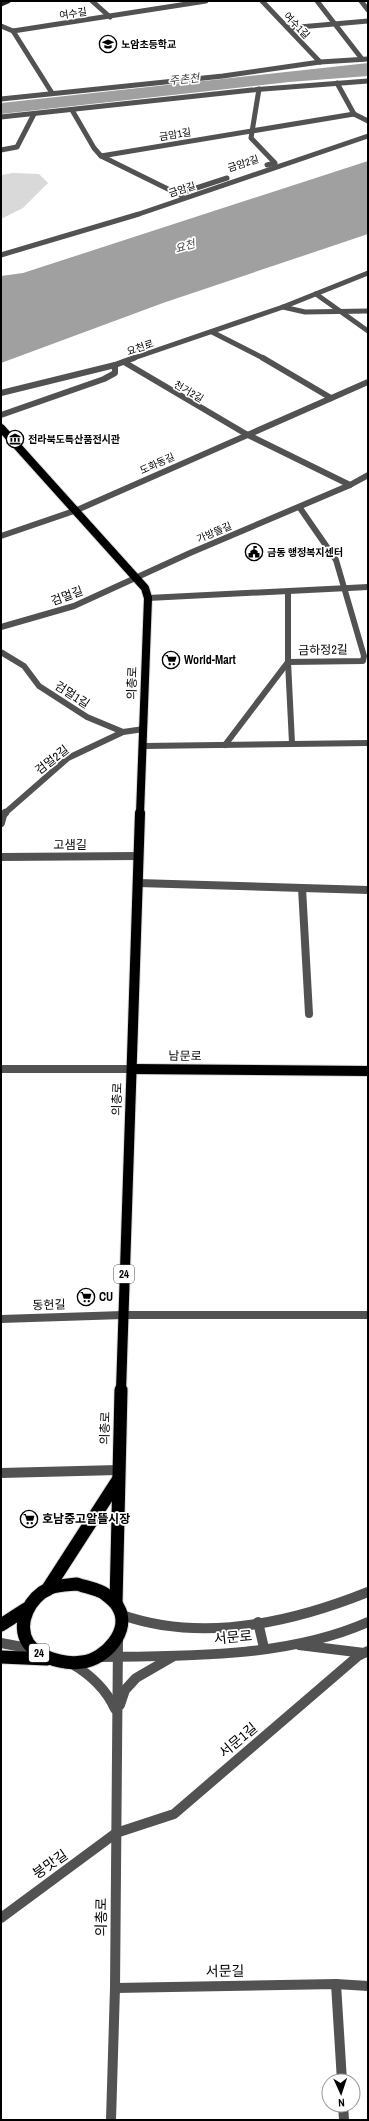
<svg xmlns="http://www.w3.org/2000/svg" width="369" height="2121" font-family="'Archivo Narrow','Noto Sans KR',sans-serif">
  <rect width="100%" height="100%" fill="#fff"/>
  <path fill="#d9d9d9" d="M13 173 39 174 48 183 23 208 1 219V175Z"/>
  <g fill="#a0a0a0">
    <path d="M368 63V76L289 82 1 114V103Z"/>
    <path d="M368 161V234L163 303 1 363V276L23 273Z"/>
  </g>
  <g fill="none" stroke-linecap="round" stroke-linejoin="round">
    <defs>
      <path id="primary-far2" d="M1 428 145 588 148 598 140 814"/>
      <g id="primary-far1">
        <path d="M132 1069 368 1071"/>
        <path d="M121 1391 140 813"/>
      </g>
      <g id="primary">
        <path d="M77 1584C85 1587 98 1589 105 1594 109 1597 116 1603 118 1607 132 1630 105 1660 82 1662 69 1664 59 1662 47 1657 39 1654 33 1650 28 1643 16 1623 30 1597 50 1588 59 1585 68 1585 77 1584Z"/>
        <path d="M47 1590 118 1480"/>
        <path d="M116 1603 121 1390"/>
        <path d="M1 1625 26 1609"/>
        <path d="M1 1657 47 1659"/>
      </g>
    </defs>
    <use href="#primary-far2" stroke="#dbdbdb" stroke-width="10"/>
    <use href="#primary-far1" stroke="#dbdbdb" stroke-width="12"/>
    <use href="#primary" stroke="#dbdbdb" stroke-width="15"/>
    <g stroke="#525252" stroke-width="5">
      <path d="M92 1 110 17"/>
      <path d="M262 1 320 62"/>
      <path d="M317 1 362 59"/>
      <path d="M361 1 368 10"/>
      <path d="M1 26 13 31 52 93"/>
      <path d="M288 28 368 21"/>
      <path d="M13 31 206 1"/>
      <path d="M337 83 354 114"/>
      <path d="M259 89 251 138 275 163 267 165"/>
      <path d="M1 99 223 76 320 62 368 59"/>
      <path d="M72 110 94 148 101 156 182 196"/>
      <path d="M354 114 368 121"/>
      <path d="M1 117 252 90 368 81"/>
      <path d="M1 150 17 147 34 114"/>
      <path d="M101 156 354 114"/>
      <path d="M178 194 227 178"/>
      <path d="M1 255 139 214 368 136"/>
      <path d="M316 294 368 331"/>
      <path d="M283 307 305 312 368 311"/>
      <path d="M212 332 265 359"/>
    </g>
    <g stroke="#525252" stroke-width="6">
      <path d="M263 358 331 398"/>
      <path d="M124 362 246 434 350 485"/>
      <path d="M1 415 104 379 115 373V365"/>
      <path d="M1 536 77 510 368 382"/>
      <path d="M288 592V662L292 743"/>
      <path d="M148 598 368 587"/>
      <path d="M1 627 74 606 190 553 350 485 368 475"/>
      <path d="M1 652 24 666 39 686 87 717 123 732 144 729"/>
      <path d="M225 745 288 662 363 661 364 656 336 560 300 508"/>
      <path d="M144 746 368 743"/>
      <path d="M4 814 68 758 123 732"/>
    </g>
    <g stroke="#525252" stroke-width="8">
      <path d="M3 815 5 813"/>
      <path d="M1 823 3 815"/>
      <path d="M1 857 138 856"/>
      <path d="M138 883 368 890"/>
      <path d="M302 888 309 1014"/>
      <path d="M1 1069H132"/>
      <path d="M1 1319 123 1315H368"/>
    </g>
    <g stroke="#525252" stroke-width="10">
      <path d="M1 1473 118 1470"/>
      <path d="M299 1645 364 1653"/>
      <path d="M1 1918 116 1833 174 1814 358 1656 368 1651"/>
      <path d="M336 1984 342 2081"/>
      <path d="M115 1988 336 1984 368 1986"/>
      <path d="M343 2105 344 2120"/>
    </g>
    <path stroke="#525252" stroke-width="5" d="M131 359 283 307 368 273"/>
    <path stroke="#525252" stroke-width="6" d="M1 393 115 365 134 358"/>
    <g stroke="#525252" stroke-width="10">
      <path d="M122 1615C203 1643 291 1623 368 1592"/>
      <path d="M258 1622 264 1648"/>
      <path d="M1 1643 33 1649"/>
      <path d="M98 1657C185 1656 287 1658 368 1622"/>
      <path d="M72 1664C91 1675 106 1689 115 1709"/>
      <path d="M120 1705 125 1690 136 1678 174 1656"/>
      <path d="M111 2120 115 1988 118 1640"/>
    </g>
    <path stroke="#1f1f1f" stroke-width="5" d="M1 4 8 1"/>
    <use href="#primary-far2" stroke="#000" stroke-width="8"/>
    <use href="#primary-far1" stroke="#000" stroke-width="10"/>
    <use href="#primary" stroke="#000" stroke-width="13"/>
  </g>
  <defs>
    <symbol id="school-ring" viewBox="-11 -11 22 22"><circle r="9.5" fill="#fff" stroke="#000" stroke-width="1.5"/><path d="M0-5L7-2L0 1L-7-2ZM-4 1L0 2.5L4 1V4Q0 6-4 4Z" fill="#000"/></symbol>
    <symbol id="museum-ring" viewBox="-11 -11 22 22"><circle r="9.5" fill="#fff" stroke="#000" stroke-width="1.5"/><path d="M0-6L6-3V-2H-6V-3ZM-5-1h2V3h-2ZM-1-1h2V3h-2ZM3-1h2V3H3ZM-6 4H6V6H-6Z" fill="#000"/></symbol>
    <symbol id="civic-ring" viewBox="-11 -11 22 22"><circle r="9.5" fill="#fff" stroke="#000" stroke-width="1.5"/><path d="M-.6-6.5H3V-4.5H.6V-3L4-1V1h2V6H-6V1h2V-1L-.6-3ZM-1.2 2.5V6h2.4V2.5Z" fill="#000"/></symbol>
    <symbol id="supermarket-ring" viewBox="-11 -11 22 22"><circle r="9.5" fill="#fff" stroke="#000" stroke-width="1.5"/><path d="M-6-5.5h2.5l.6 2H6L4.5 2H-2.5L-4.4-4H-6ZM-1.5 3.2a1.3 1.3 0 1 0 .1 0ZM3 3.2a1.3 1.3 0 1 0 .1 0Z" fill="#000"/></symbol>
  </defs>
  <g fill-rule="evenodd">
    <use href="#school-ring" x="98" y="34" width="20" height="20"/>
    <use href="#museum-ring" x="5" y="429" width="20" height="20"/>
    <use href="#civic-ring" x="244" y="542" width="20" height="20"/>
    <use href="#supermarket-ring" x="161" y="650" width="20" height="20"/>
    <use href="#supermarket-ring" x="76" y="1287" width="20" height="20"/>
    <use href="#supermarket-ring" x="19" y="1509" width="20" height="20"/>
  </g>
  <g text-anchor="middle" stroke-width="3.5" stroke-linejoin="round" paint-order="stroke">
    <g font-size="10" fill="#000" stroke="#fff">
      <text transform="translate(73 13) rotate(-9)" y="4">여수길</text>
      <text transform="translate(297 25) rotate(46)" y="4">여수1길</text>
      <text transform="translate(175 134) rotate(-9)" y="4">금암1길</text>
      <text transform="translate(243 163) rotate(-18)" y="4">금암2길</text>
      <text transform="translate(182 189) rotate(-18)" y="4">금암길</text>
      <text transform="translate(140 347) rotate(-19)" y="4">요천로</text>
      <text transform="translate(189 391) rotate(30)" y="4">천거2길</text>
      <text transform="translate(157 463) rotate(-24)" y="4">도화동길</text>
      <text transform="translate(214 532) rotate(-23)" y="4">가방뜰길</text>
    </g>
    <g font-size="10" font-weight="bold" fill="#000" stroke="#fff" text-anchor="start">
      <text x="121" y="48">노암초등학교</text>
      <text x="28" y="443">전라북도특산품전시관</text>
      <text x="267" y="556">금동 행정복지센터</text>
    </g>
    <g font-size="11" font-style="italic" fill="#414141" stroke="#fff">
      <text transform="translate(184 79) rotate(-6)" y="4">주촌천</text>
      <text transform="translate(185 246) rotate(-16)" y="4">요천</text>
    </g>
    <g fill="#fff" stroke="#4c4c4c" stroke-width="1">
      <rect x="114" y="1265" width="20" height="18" rx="3"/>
      <rect x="29" y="1644" width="20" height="18" rx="3"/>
    </g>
    <g font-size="11" font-weight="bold" fill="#000">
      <text x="124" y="1278">24</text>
      <text x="39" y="1657">24</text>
    </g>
    <g font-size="12" fill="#000" stroke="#fff">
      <text transform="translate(67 596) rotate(-20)" y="4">검멀길</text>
      <text transform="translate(323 650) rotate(-1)" y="4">금하정2길</text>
      <text transform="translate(132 683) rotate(-88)" y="4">의총로</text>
      <text transform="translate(72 695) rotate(33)" y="4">검멀1길</text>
      <text transform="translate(52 760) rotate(-38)" y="4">검멀2길</text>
      <text x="70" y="849">고샘길</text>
      <text transform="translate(185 1056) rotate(1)" y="4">남문로</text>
      <text transform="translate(117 1099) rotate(-88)" y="4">의총로</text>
      <text transform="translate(49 1305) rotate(-2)" y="4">동헌길</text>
      <text transform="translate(105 1428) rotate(-88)" y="4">의총로</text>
    </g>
    <g font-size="12" font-weight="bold" fill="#000" stroke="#fff" text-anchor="start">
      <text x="184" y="664">World-Mart</text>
      <text x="99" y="1301">CU</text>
      <text x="42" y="1523">호남중고알뜰시장</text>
    </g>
    <g font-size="14" fill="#000" stroke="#fff">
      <text transform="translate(233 1637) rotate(-5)" y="5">서문로</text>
      <text transform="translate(238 1740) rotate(-40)" y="5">서문1길</text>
      <text transform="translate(50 1864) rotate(-35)" y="5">붕맛길</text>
      <text transform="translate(101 1917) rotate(-89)" y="5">의총로</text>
      <text transform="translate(225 1971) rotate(-1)" y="5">서문길</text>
    </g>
  </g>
  <rect width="369" height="2121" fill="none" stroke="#000000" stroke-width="4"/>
  <g transform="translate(341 2093) rotate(177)"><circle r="19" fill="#ffffff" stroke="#999999"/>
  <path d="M0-3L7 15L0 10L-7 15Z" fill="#000000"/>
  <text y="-6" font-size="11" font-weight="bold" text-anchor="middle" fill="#000000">N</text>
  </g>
</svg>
